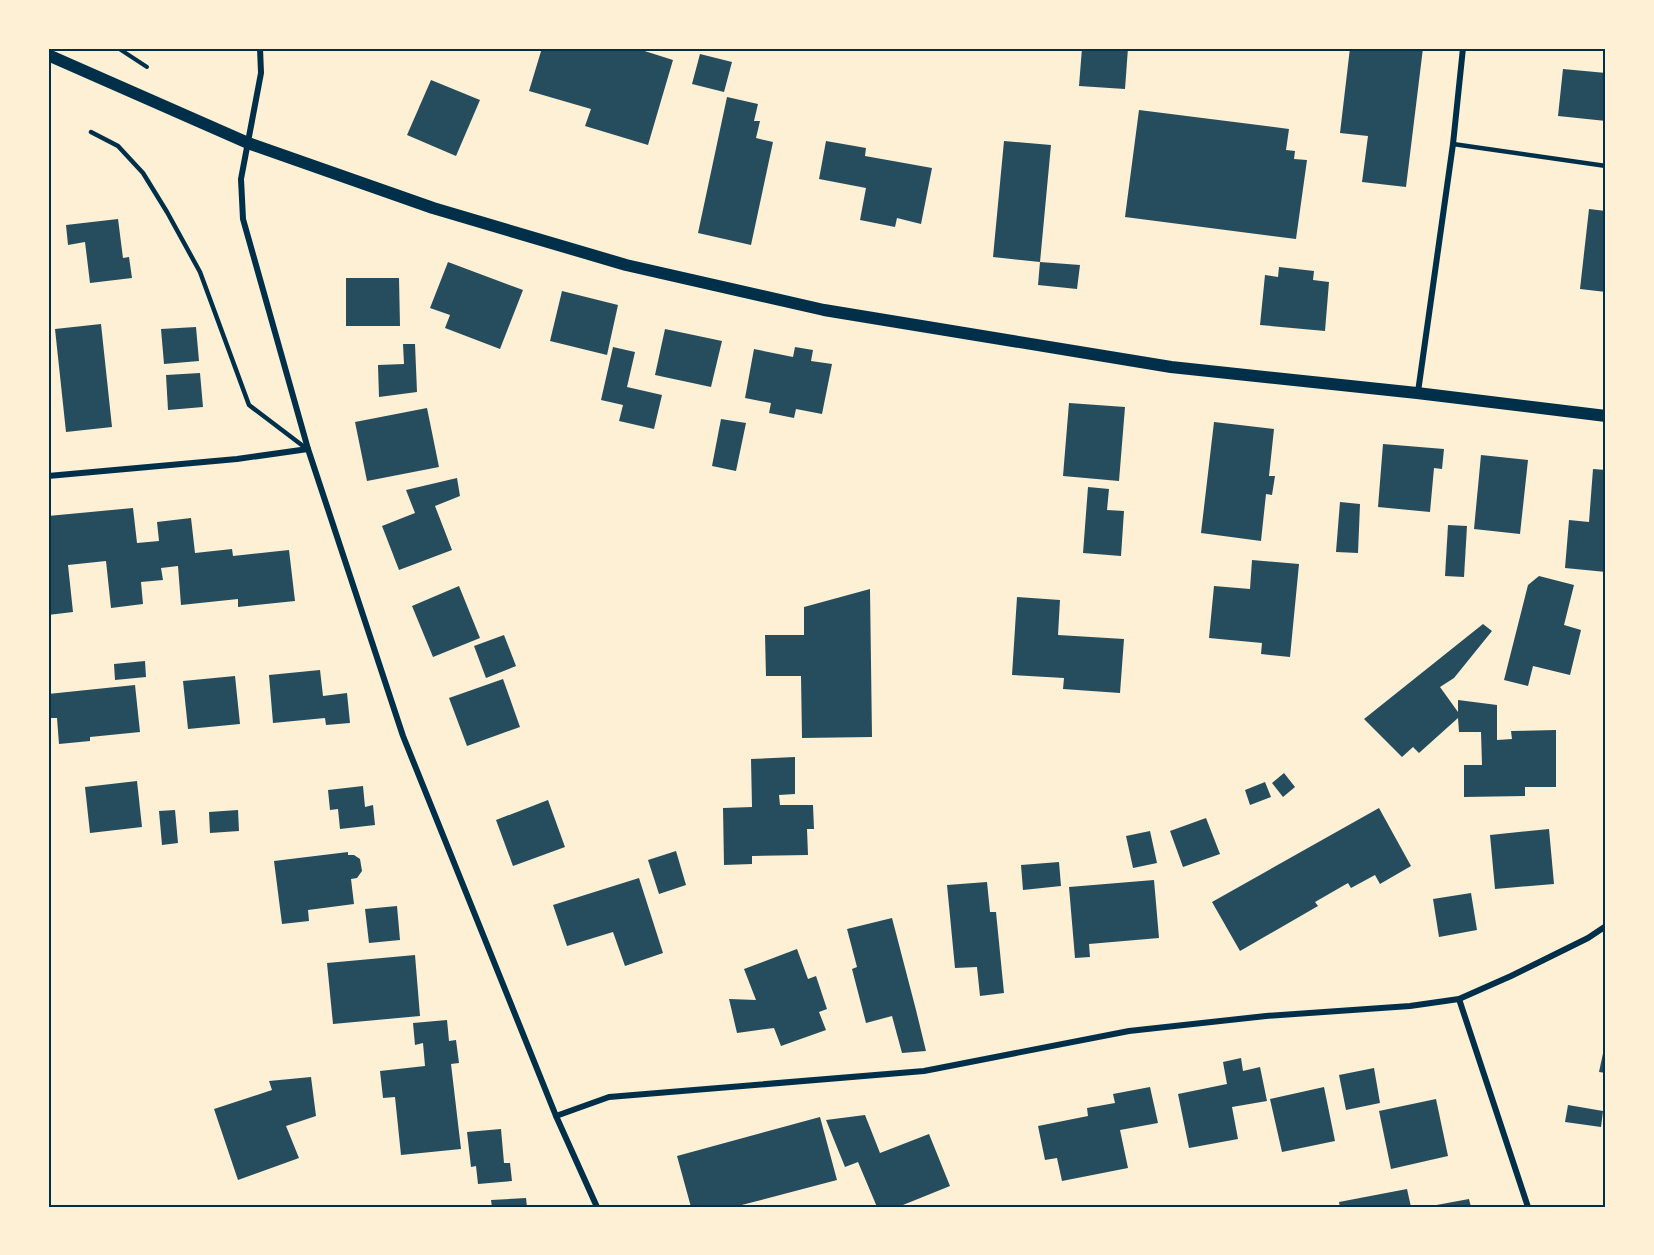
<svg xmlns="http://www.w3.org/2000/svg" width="1654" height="1255" font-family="'Fira Sans',sans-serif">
  <rect width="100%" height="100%" fill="#fdf0d5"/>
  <g fill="#264d5e">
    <path d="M542 48H635L673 60 648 145 585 126 591 109 529 91Z"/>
    <path d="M1082 48H1128L1125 89 1079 86Z"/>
    <path d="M1350 48H1423L1406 187 1362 182 1368 136 1340 133Z"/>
    <path d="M700 54 732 62 724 92 692 84Z"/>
    <path d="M1563 69 1606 73V121L1558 116Z"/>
    <path d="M431 80 480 100 456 156 407 135Z"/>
    <path d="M727 97 758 104 754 121H760L756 138 773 142 751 245 698 233Z"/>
    <path d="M1139 110 1289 129 1286 150 1295 151 1294 159 1307 160 1296 239 1125 217Z"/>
    <path d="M826 141 866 148 865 156 932 168 921 224 897 218 895 227 860 220 866 188 819 179Z"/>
    <path d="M1004 141 1051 145 1040 262 993 257Z"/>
    <path d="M1589 209 1606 211V292L1580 289Z"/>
    <path d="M118 219 123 258 129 257 132 278 90 283 85 242 68 245 66 225Z"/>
    <path d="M448 262 523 290 500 349 445 328 450 315 430 308Z"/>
    <path d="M1040 262 1080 265 1077 289 1038 285Z"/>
    <path d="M1279 267 1314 271 1313 280 1329 282 1325 331 1260 325 1265 275 1278 277Z"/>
    <path d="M346 278H399L400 326H346Z"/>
    <path d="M562 291 618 305 607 355 550 341Z"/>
    <path d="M101 324 112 427 66 432 55 329Z"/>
    <path d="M196 327 199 361 164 364 161 329Z"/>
    <path d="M665 329 722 341 711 387 655 375Z"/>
    <path d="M403 344H415L417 392 379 397 378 365 404 364Z"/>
    <path d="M613 347 635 352 627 387 662 395 654 429 619 421 623 405 601 400Z"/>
    <path d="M795 347 813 350 811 361 832 364 822 414 796 409 794 418 769 413 771 403 745 398 754 349 793 357Z"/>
    <path d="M200 373 203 407 168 410 166 375Z"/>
    <path d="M1069 403 1125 407 1119 481 1063 476Z"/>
    <path d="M427 408 439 467 367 481 355 422Z"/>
    <path d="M721 419 746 423 736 471 712 466Z"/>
    <path d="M1214 422 1274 429 1269 476H1275L1272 495 1266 494 1261 541 1201 533Z"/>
    <path d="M1383 444 1444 449 1442 469 1434 468 1430 512 1378 507Z"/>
    <path d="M1481 455 1528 460 1520 534 1474 529Z"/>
    <path d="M1593 469 1606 470V572L1565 568 1569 520 1589 522Z"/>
    <path d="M457 478 460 496 435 506 452 550 399 570 382 526 415 513 406 490Z"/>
    <path d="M1088 487 1109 489 1107 510 1124 511 1121 556 1083 553Z"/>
    <path d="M1340 502 1360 504 1358 553 1336 552Z"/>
    <path d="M133 508 137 543 159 541 157 522 191 518 195 553 232 549 233 556 289 550 295 601 238 607V599L181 605 178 566 161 568 163 580 141 582 143 604 111 608 106 561 68 565 73 612 48 615V516Z"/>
    <path d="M1448 525 1467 526 1464 577 1445 576Z"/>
    <path d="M1252 560 1299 564 1290 657 1261 654 1262 643 1209 638 1214 586 1250 589Z"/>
    <path d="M1539 576 1574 585 1564 625 1581 630 1570 675 1533 666 1528 686 1504 680 1528 585Z"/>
    <path d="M459 586 480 638 433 657 412 606Z"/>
    <path d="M870 589 872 737 802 738 801 676H766L765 635H804V607Z"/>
    <path d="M1017 597 1060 600 1058 635 1124 639 1120 693 1063 689 1064 678 1012 675Z"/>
    <path d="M1483 624 1492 631 1454 678 1440 687 1458 712V700L1497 705V740L1512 739 1511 731 1556 730V787H1525V796L1464 797V765H1482L1481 732H1459L1458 718 1419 753 1413 747 1402 757 1364 719Z"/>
    <path d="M504 635 516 666 486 678 474 646Z"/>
    <path d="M145 661 146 677 115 680 114 664Z"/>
    <path d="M320 670 323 696 347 693 350 723 326 725 325 718 273 723 269 675Z"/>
    <path d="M235 676 240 724 188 729 183 681Z"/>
    <path d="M503 679 520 727 467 746 449 698Z"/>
    <path d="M135 685 140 732 90 737V741L59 744 57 718H51L48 694Z"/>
    <path d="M795 757V794L779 795 780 805H813L814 829H807L808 855 752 856V864L724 865 723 808 752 807 751 759Z"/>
    <path d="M1284 773 1295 787 1283 797 1272 783Z"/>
    <path d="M137 781 142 827 90 833 85 787Z"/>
    <path d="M1265 782 1271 797 1250 805 1245 790Z"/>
    <path d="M363 786 365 807 373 805 375 825 340 829 338 809 330 810 328 790Z"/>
    <path d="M548 800 565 847 513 866 496 820Z"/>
    <path d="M1379 808 1411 866 1380 884 1375 875 1351 888 1348 883 1315 902 1318 906 1240 951 1212 902Z"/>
    <path d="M175 810 178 843 162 845 159 811Z"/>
    <path d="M238 810 239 831 210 833 209 812Z"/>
    <path d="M1206 818 1220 854 1183 867 1170 831Z"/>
    <path d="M1549 829 1554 884 1495 889 1490 835Z"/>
    <path d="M1150 831 1157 863 1133 868 1126 836Z"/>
    <path d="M676 851 686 885 659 894 648 860Z"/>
    <path d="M348 852V855H354L360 859 362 871 357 878 351 879 354 904 308 910 309 921 282 924 274 861Z"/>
    <path d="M1059 862 1061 886 1023 890 1021 865Z"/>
    <path d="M639 878 663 953 625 966 613 932 567 946 553 905Z"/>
    <path d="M1154 880 1159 938 1089 944 1090 957 1075 958 1069 887Z"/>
    <path d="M987 882 990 912H996L1004 993 980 996 977 967 955 968 947 885Z"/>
    <path d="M1471 893 1477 930 1439 937 1433 899Z"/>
    <path d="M397 906 400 940 369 943 365 909Z"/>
    <path d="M892 918 916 1010 926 1051 902 1053 892 1016 866 1023 852 969 857 967 847 929Z"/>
    <path d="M797 949 808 979 816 976 827 1009 819 1012 826 1030 781 1046 774 1028 737 1033 729 999 756 1000 744 969Z"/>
    <path d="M415 955 420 1016 333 1024 327 963Z"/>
    <path d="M447 1020 449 1041 456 1040 459 1063 451 1064 461 1149 401 1155 395 1097 383 1098 380 1071 425 1066 423 1043 415 1045 413 1023Z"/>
    <path d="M1605 1044H1606V1073L1599 1072Z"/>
    <path d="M1241 1058 1243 1071 1260 1067 1267 1101 1232 1107 1238 1139 1189 1148 1178 1094 1227 1084 1223 1062Z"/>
    <path d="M1374 1068 1380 1103 1346 1110 1339 1075Z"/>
    <path d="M311 1077 316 1116 286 1126 299 1158 238 1180 214 1109 272 1090 269 1081Z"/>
    <path d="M1150 1087 1158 1123 1120 1130 1128 1168 1062 1181 1057 1158 1045 1160 1038 1126 1088 1116 1087 1108 1115 1103 1113 1094Z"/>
    <path d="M1324 1087 1335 1141 1282 1152 1270 1099Z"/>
    <path d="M1436 1099 1448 1156 1391 1169 1379 1111Z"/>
    <path d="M1568 1105 1603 1111 1601 1127 1565 1122Z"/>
    <path d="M865 1115 880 1153 929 1134 950 1186 898 1207H877L858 1162 845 1167 826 1120Z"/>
    <path d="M820 1117 837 1180 734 1207H691L677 1156Z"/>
    <path d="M501 1129 504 1163H510L512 1181 478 1184 476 1166 471 1167 467 1132Z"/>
    <path d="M1407 1189 1411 1207H1340L1339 1202Z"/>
    <path d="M526 1198 527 1207H492L491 1200Z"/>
    <path d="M1469 1199 1471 1207H1431V1206Z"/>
  </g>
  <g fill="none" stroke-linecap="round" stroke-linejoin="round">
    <path stroke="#003049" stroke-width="4" d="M118 48 147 67"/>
    <g stroke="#003049" stroke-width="4.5">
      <path d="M91 132 118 146 143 173 167 212 200 272 249 405 307 449"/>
      <path d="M1453 144 1606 166"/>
    </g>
    <g stroke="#003049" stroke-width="6">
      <path d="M260 48 261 73 241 179 243 219 308 449 403 736 556 1116 597 1207"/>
      <path d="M1418 392 1453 144 1463 48"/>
      <path d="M48 476 237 459 308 449"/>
      <path d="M1459 999 1528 1207"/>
      <path d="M556 1116 609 1097 924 1071 1129 1031 1266 1016 1410 1006 1459 999 1511 976 1588 938 1606 926"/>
    </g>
    <path stroke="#003049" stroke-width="12" d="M48 55 248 143 433 208 626 265 824 310 1171 367 1417 393 1606 416"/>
  </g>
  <rect width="1654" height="1255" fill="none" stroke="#fdf0d5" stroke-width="99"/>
  <rect x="50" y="50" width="1554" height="1156" fill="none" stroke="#003049" stroke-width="2"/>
</svg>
